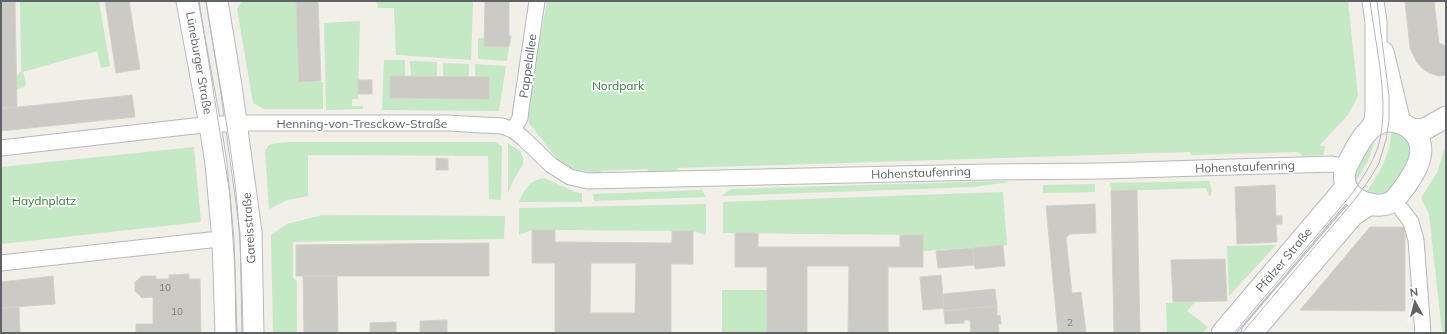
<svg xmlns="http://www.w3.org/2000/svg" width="1447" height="334" font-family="Mulish,sans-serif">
  <rect width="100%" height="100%" fill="#f1efe8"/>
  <g fill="#c5e8c5">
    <path d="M20 1H99L110 66 101 68 97 51 23 72 26 84 25 87 17 89V76L21 71Z"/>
    <path d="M242 1H296L299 82H323V109H264L253 103 237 9Z"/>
    <path d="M377 1H473L471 60 396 55 394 8H378Z"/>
    <path d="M547 1H1348L1358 96 1348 115 1319 146H1325L1323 155 1303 156 1298 152 1192 155 1190 152 678 168 674 172 650 173 647 169 602 171 599 174 569 168 557 159 529 123 527 111Z"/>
    <path d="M360 21 358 99H352V106H363V109L326 110 324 23Z"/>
    <path d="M478 38H484V46L509 47 507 61 478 59Z"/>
    <path d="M384 60H405V76L391 98 488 99 475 77V64L506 66 499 111 382 110Z"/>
    <path d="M410 61 437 62V76H411Z"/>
    <path d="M443 63 469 64V77H443Z"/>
    <path d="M1391 131C1430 143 1400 175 1386 195H1364C1378 176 1391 155 1391 131Z"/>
    <path d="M1377 135 1368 161 1354 184 1353 171Z"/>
    <path d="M288 142H495L502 146 501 200 489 199 488 156 308 155V196L287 200 269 209 265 151 269 145 277 143Z"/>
    <path d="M508 143 520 151 523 158V164L513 181 508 193Z"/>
    <path d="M194 147 201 222 1 244V167Z"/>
    <path d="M1446 149V333H1442L1429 214 1421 198 1437 173 1444 150Z"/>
    <path d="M544 178 575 192 582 193V202H519C524 190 530 180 544 178Z"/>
    <path d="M1004 181 1010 182 973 187 722 196 729 190 732 189Z"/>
    <path d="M1209 181 1212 191 1211 195 1209 196 1206 188 1111 191 1110 183Z"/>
    <path d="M1095 184V192L1043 193V185Z"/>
    <path d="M702 190 706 197 594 201 593 194Z"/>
    <path d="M1003 192 1007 245 923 251V235L723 233V202Z"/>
    <path d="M706 204V235L693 231 555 230H532L519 235V208Z"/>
    <path d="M322 215 505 216 504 239 333 241 293 242V278L297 281V333H273L271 235 287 224Z"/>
    <path d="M1276 245 1229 296 1227 246Z"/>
    <rect x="722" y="290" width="45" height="43"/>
    <path d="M1195 302 1187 311 1208 327 1202 333H1167L1166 303Z"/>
  </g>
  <g fill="#cccac5" stroke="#d6d1c6" fill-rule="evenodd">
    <path d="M1 1H15L17 107 1 108Z"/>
    <path d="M105 1H129L140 69 116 73Z"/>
    <path d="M296 1H318L321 81 299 82Z"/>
    <path d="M485 1H509V36H511L509 47 484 46Z"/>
    <path d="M1405 1H1434L1439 43 1446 46V75L1439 76 1429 73 1422 68 1416 61 1410 48Z"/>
    <path d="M390 76 489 77V99L390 98Z"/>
    <rect x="358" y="80" width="14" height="14"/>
    <path d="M132 95 135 117 1 131V109Z"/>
    <path d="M436 158 448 159V170H436Z"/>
    <path d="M1275 185 1276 216H1282V224H1276L1277 242 1237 244 1235 187Z"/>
    <path d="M1137 190 1140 333H1114L1111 191Z"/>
    <path d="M1095 204 1096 233 1070 234 1066 238 1072 293 1081 292 1086 333H1058L1046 206Z"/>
    <path d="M1370 227H1405V311L1300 310Z"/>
    <path d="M532 230H555V242L672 243V231H693V264H671V333H555V263H532ZM591 263H636L635 313H590Z"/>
    <path d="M735 233H758V247H900V235H923V267H888V333H848L849 266H807V333H767V267H735Z"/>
    <path d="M489 243V276H296V245Z"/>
    <path d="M1003 245 1005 266 975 269 973 248Z"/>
    <path d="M973 248 974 265 938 268 936 251Z"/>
    <path d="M1225 259 1227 301 1173 302 1171 260Z"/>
    <path d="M189 274V279H200L201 333H136V324H153V297L142 298 135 291V282L142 276H156V279H169V275Z"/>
    <path d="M941 275 944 308 923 310 920 277Z"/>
    <path d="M53 276 55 304 1 308V282Z"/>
    <path d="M303 276H337L338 333H304Z"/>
    <path d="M995 289 997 306 944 311 943 294Z"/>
    <path d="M997 306V316L1000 315 1001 324H998L999 333H971L970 320H964V323L945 324 944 311Z"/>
    <path d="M19 307 20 333H1V308Z"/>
    <path d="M447 320V333H420V321Z"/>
    <path d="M396 322V333H370V323Z"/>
  </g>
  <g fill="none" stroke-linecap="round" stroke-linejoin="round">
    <defs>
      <g id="street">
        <path d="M513 130 520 118 521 109 537 1"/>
        <path d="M1 148 194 126 237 123H448L482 125 502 126 513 130 523 138 551 165 562 172 570 177 588 181 987 172 1103 171 1332 164 1346 167"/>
        <path d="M1402 210 1411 222 1416 240 1423 333"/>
        <path d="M1 263 210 240H223"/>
      </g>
      <g id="secondary">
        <path d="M187 1 210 125 216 164 223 240 226 333"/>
        <path d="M217 1 231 86 251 232 253 333"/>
        <path d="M1383 52 1400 123"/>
        <path d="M1386 121C1408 120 1427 138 1419 161 1417 168 1412 176 1408 182 1403 189 1397 199 1390 203 1378 208 1362 204 1352 195 1344 188 1343 177 1346 167 1356 149 1364 126 1386 121Z"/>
        <path d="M1372 127 1375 121 1376 110V22L1373 1"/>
        <path d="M1412 130 1425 129 1446 117"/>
        <path d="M1222 333 1346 187"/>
        <path d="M1252 333 1353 215 1370 204"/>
      </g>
    </defs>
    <use href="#street" stroke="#b5b8bc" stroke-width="17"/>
    <use href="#secondary" stroke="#b6babf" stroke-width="23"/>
    <use href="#street" stroke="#fff" stroke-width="15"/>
    <use href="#secondary" stroke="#fff" stroke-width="21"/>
    <g stroke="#b6b7b8" stroke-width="1">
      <path d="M199 1 230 195 235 270 236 333"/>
      <path d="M206 1C216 65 229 129 236 193 241 240 242 286 243 333"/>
      <path d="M1234 333 1351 195C1362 179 1372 164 1378 147 1391 105 1375 44 1370 1"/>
      <path d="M1242 333 1356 198 1371 177 1379 163 1386 140 1389 121V96L1377 1"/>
    </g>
  </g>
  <g text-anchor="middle" stroke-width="3.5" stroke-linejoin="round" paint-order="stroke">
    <g font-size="10" fill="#7a7d7f">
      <text x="165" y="291">10</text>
      <text x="177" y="315">10</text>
      <text x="1070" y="326">2</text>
    </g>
    <g font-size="12" fill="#5f6368" stroke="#fff">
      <text transform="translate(199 63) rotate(80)" y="4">Lüneburger Straße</text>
      <text transform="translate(528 66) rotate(-82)" y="4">Pappelallee</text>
      <text x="362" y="128">Henning-von-Tresckow-Straße</text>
      <text transform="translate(1245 167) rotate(-2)" y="4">Hohenstaufenring</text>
      <text transform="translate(921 173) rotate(-2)" y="4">Hohenstaufenring</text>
      <text transform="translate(249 228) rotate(-94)" y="4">Gareisstraße</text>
      <text transform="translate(1284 260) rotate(-50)" y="4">Pfälzer Straße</text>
    </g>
    <g font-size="12" fill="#348238" stroke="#fff">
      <text x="618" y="90">Nordpark</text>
      <text x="44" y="205">Haydnplatz</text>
    </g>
  </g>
  <rect width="1447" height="334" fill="none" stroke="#5f6368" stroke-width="4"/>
  <g transform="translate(1415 302) rotate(353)" stroke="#ffffff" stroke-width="3" paint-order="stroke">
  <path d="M0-3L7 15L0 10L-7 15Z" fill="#5f6368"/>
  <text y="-6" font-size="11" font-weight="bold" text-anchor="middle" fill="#5f6368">N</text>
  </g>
</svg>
